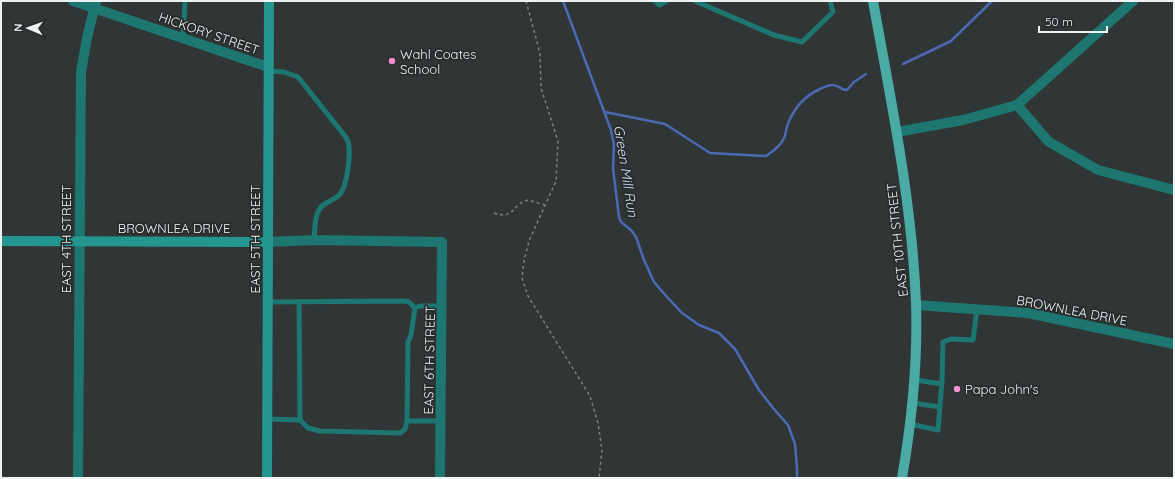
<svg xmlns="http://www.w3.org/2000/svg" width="1175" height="479" font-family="Quicksand,sans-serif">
  <rect width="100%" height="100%" fill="#303536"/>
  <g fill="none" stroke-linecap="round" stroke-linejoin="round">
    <g stroke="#4b6ab2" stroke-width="2.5">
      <path d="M563 1 611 130 614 145 613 168 619 217 621 222 631 230 636 237 644 260 654 282 668 298 682 313 699 325 719 333 735 349 759 390 773 408 788 425 795 444 797 468V478"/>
      <path d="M903 64 951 41 992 1"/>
      <path d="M605 112 665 124 710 153 766 156C774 151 782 144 785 136 786 131 787 125 789 121 795 108 805 96 818 90 823 88 827 85 833 85 838 85 841 90 847 90L854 82 866 74"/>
    </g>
    <g stroke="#7d8182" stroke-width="1.5" stroke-dasharray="3 3" stroke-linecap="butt">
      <path d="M526 1 540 53 541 88 558 141 556 181 529 241 524 261 522 278 528 296 590 396 598 423 602 450 599 478"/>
      <path d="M494 213C516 220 511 204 528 200L545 205"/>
    </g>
    <g stroke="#1d7670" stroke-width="5">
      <path d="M655 1 659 5 667 1"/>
      <path d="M695 1 774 35 802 42 833 12 830 1"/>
      <path d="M183 38 185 1"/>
      <path d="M268 71 284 72 298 77 345 136C347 139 349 143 349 147 350 158 347 188 339 195 333 201 323 202 319 210 314 218 315 230 314 240"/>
      <path d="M267 302 405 301 409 302 415 308"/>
      <path d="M299 302 300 420"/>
      <path d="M915 380 942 384"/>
      <path d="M913 403 940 407"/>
      <path d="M267 419 300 420 308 428 320 431 400 433 405 429 407 421H441"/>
      <path d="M407 421 408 342 411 335 415 308 420 306H443"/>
      <path d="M910 424 938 430 942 381 943 342 951 339 973 340 977 309"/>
    </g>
    <g stroke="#1d7670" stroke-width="10">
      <path d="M73 1 268 67"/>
      <path d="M1017 105 1049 142 1098 170 1174 190"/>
      <path d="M897 132 963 120 1017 105 1133 1"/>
      <path d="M267 242 314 240 442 242 440 478"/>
      <path d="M916 305 1028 313 1174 344"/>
      <path d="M78 478 81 72 87 38 96 1"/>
    </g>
    <g stroke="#24968f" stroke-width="10">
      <path d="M1 241 267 242"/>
      <path d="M267 478 269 1"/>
    </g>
    <path stroke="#4aaba4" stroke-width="10" d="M873 1C891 101 912 201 916 303 918 362 912 420 902 478"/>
  </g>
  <g fill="#f690d1" stroke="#262b2c" stroke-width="1.5">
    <circle cx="392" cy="61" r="4"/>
    <circle cx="957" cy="389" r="4"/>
  </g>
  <g text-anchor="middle" stroke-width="3.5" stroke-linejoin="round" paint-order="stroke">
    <g font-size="13" fill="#eff2f3" stroke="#262b2c">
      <text transform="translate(209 33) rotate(19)" y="5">HICKORY STREET</text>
      <text x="174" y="233">BROWNLEA DRIVE</text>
      <text transform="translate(66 239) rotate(-90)" y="5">EAST 4TH STREET</text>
      <text transform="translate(255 239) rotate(-90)" y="5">EAST 5TH STREET</text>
      <text transform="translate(897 240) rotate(-96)" y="5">EAST 10TH STREET</text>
      <text transform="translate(1072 310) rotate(11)" y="5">BROWNLEA DRIVE</text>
      <text transform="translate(429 360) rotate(-89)" y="5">EAST 6TH STREET</text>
    </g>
    <g font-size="13" fill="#eff2f3" stroke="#262b2c" text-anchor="start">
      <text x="400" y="59">Wahl Coates<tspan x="400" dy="15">School</tspan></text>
      <text x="965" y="394">Papa John's</text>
    </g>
    <g font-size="14" font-style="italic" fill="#d3ddf1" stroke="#262b2c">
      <text transform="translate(626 171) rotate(81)" y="5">Green Mill Run</text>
    </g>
  </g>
  <rect width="1175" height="479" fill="none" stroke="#eff2f3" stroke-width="4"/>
  <g transform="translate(28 28) rotate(272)" stroke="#262b2c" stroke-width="3" paint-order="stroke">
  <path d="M0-3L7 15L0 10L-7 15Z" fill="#eff2f3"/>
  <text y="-6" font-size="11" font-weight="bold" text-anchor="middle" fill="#eff2f3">N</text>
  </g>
  <path d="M1039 26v6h68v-6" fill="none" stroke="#eff2f3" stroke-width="2"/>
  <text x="1045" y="26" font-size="12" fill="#eff2f3" stroke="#262b2c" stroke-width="3" paint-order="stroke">50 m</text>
</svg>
